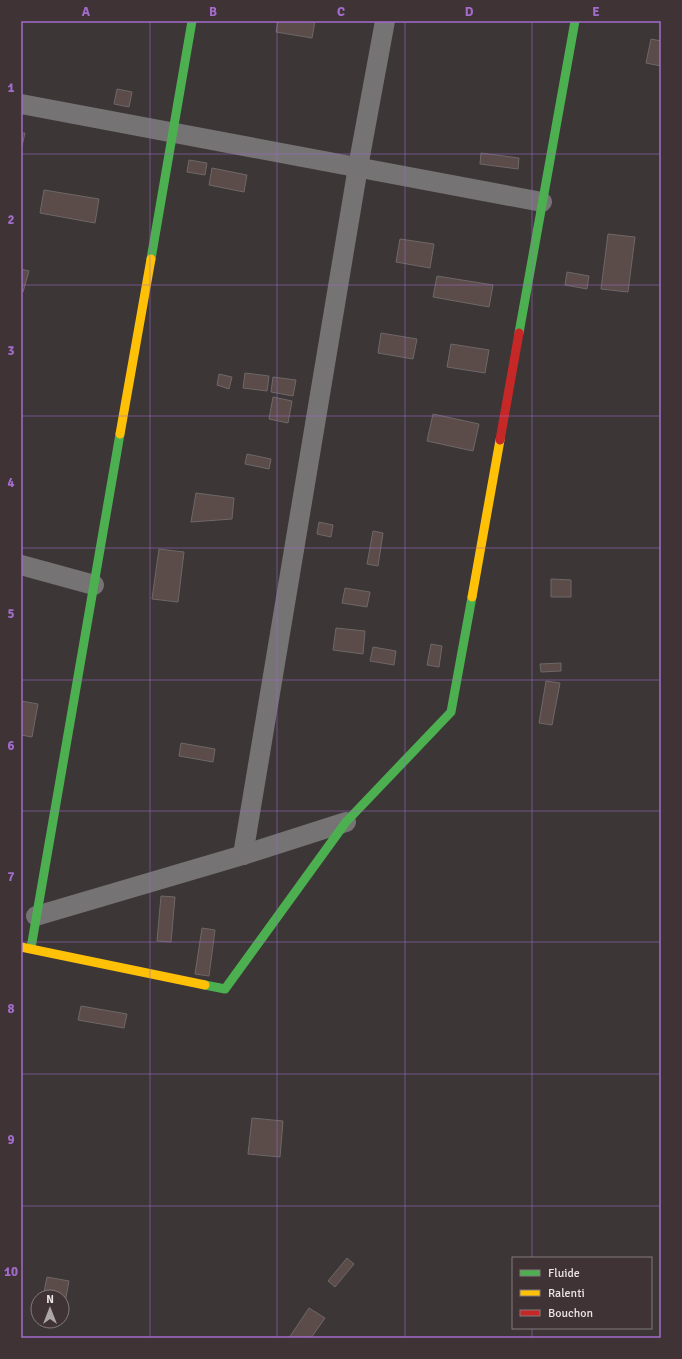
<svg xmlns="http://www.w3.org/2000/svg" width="682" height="1359" font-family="Signika,sans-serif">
  <rect width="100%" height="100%" fill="#3c3637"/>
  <g fill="#5b4b49" stroke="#6e6868">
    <path d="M278 21H315L312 38 276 32Z"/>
    <path d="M651 39 661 41V66L646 63Z"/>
    <path d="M117 89 132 92 129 107 114 104Z"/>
    <path d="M21 133H25L22 146 21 145Z"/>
    <path d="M481 153 519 158 518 169 480 164Z"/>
    <path d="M189 160 207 163 205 175 187 172Z"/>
    <path d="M212 168 247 175 244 192 209 185Z"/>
    <path d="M44 190 99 199 95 223 40 213Z"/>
    <path d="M608 234 635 237 628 292 601 289Z"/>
    <path d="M400 239 434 244 430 268 396 262Z"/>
    <path d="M21 269 29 271 23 292 21 291Z"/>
    <path d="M567 272 589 276 587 289 565 285Z"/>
    <path d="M437 276 493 285 489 307 433 297Z"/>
    <path d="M381 333 417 339 413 359 378 353Z"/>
    <path d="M451 344 489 350 485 373 447 367Z"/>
    <path d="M245 373 269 376 267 391 243 388Z"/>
    <path d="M219 374 232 377 229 389 217 385Z"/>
    <path d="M273 377 296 380 293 396 271 392Z"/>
    <path d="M273 397 292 401 288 423 269 419Z"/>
    <path d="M433 414 479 424 473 451 427 441Z"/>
    <path d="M247 454 271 459 269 469 245 464Z"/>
    <path d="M196 493 234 498 232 519 191 522Z"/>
    <path d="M319 522 333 525 331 537 317 534Z"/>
    <path d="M373 531 383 533 378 566 367 564Z"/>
    <path d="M159 549 184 552 178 602 152 599Z"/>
    <path d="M551 579 571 580V597H551Z"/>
    <path d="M345 588 370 592 367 607 342 603Z"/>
    <path d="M336 628 365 631 363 654 333 650Z"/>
    <path d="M431 644 442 646 439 667 427 665Z"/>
    <path d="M373 647 396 651 394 665 370 661Z"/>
    <path d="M561 663V671L541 672 540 664Z"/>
    <path d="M546 681 560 683 552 725 539 723Z"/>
    <path d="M21 701 38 704 32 737 21 735Z"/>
    <path d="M181 743 215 749 213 762 179 756Z"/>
    <path d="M161 896 175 897 171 942 157 941Z"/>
    <path d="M202 928 215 930 209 976 195 974Z"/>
    <path d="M81 1006 127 1014 124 1028 78 1020Z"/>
    <path d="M252 1118 283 1121 280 1157 248 1154Z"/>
    <path d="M347 1258 354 1264 335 1287 328 1281Z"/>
    <path d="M47 1277 69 1281 64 1308H62V1297H43Z"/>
    <path d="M309 1308 325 1318 311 1338H289Z"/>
  </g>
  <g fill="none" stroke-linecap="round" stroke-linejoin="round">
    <g stroke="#757374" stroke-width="20">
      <path d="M21 104 542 202"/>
      <path d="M21 565 94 585"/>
      <path d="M243 855 358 167 385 21"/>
      <path d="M36 916 243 855 346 822"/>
    </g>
    <g stroke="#4caf50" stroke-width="9">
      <path d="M151 259 192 21"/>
      <path d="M519 333 575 21"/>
      <path d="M31 948 120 434"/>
      <path d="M205 985 225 989 346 822 451 712 472 597"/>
    </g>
    <g stroke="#ffc107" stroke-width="9">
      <path d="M120 434 151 259"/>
      <path d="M472 597 500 440"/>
      <path d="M21 947 205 985"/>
    </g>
    <path stroke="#c62828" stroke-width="9" d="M500 440 519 333"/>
  </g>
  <path fill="none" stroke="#a36ccc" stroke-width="1" stroke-opacity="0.55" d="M150 21V1338M277 21V1338M405 21V1338M532 21V1258M21 154H661M21 285H661M21 416H661M21 548H661M21 680H661M21 811H661M21 942H661M21 1074H661M21 1206H661M532 1328V1338"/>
  <rect width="682" height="1359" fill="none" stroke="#3f3335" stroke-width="44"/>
  <rect x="512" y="1257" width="140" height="72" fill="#3f3335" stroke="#847a7b"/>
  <rect x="520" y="1270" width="20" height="6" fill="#4caf50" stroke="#847a7b"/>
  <text x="548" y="1277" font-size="12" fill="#ece4e5">Fluide</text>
  <rect x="520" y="1290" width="20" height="6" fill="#ffc107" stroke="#847a7b"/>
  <text x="548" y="1297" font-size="12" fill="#ece4e5">Ralenti</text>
  <rect x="520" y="1310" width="20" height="6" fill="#c62828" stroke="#847a7b"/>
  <text x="548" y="1317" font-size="12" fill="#ece4e5">Bouchon</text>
  <g transform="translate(50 1309)"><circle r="19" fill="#3f3335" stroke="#847a7b"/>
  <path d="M0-3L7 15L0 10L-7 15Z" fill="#aea7a8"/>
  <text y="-6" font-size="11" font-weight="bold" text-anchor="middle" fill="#ece4e5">N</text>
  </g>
  <rect x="22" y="22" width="638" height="1315" fill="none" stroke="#a36ccc" stroke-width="1.5"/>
  <g font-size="13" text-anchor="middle" font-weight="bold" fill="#a36ccc">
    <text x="86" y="16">A</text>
    <text x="213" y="16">B</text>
    <text x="341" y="16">C</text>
    <text x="469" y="16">D</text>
    <text x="596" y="16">E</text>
    <text x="11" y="92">1</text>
    <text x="11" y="224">2</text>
    <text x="11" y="355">3</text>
    <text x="11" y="487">4</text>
    <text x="11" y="618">5</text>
    <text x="11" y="750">6</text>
    <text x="11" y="881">7</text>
    <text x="11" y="1013">8</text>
    <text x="11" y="1144">9</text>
    <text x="11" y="1276">10</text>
  </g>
</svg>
